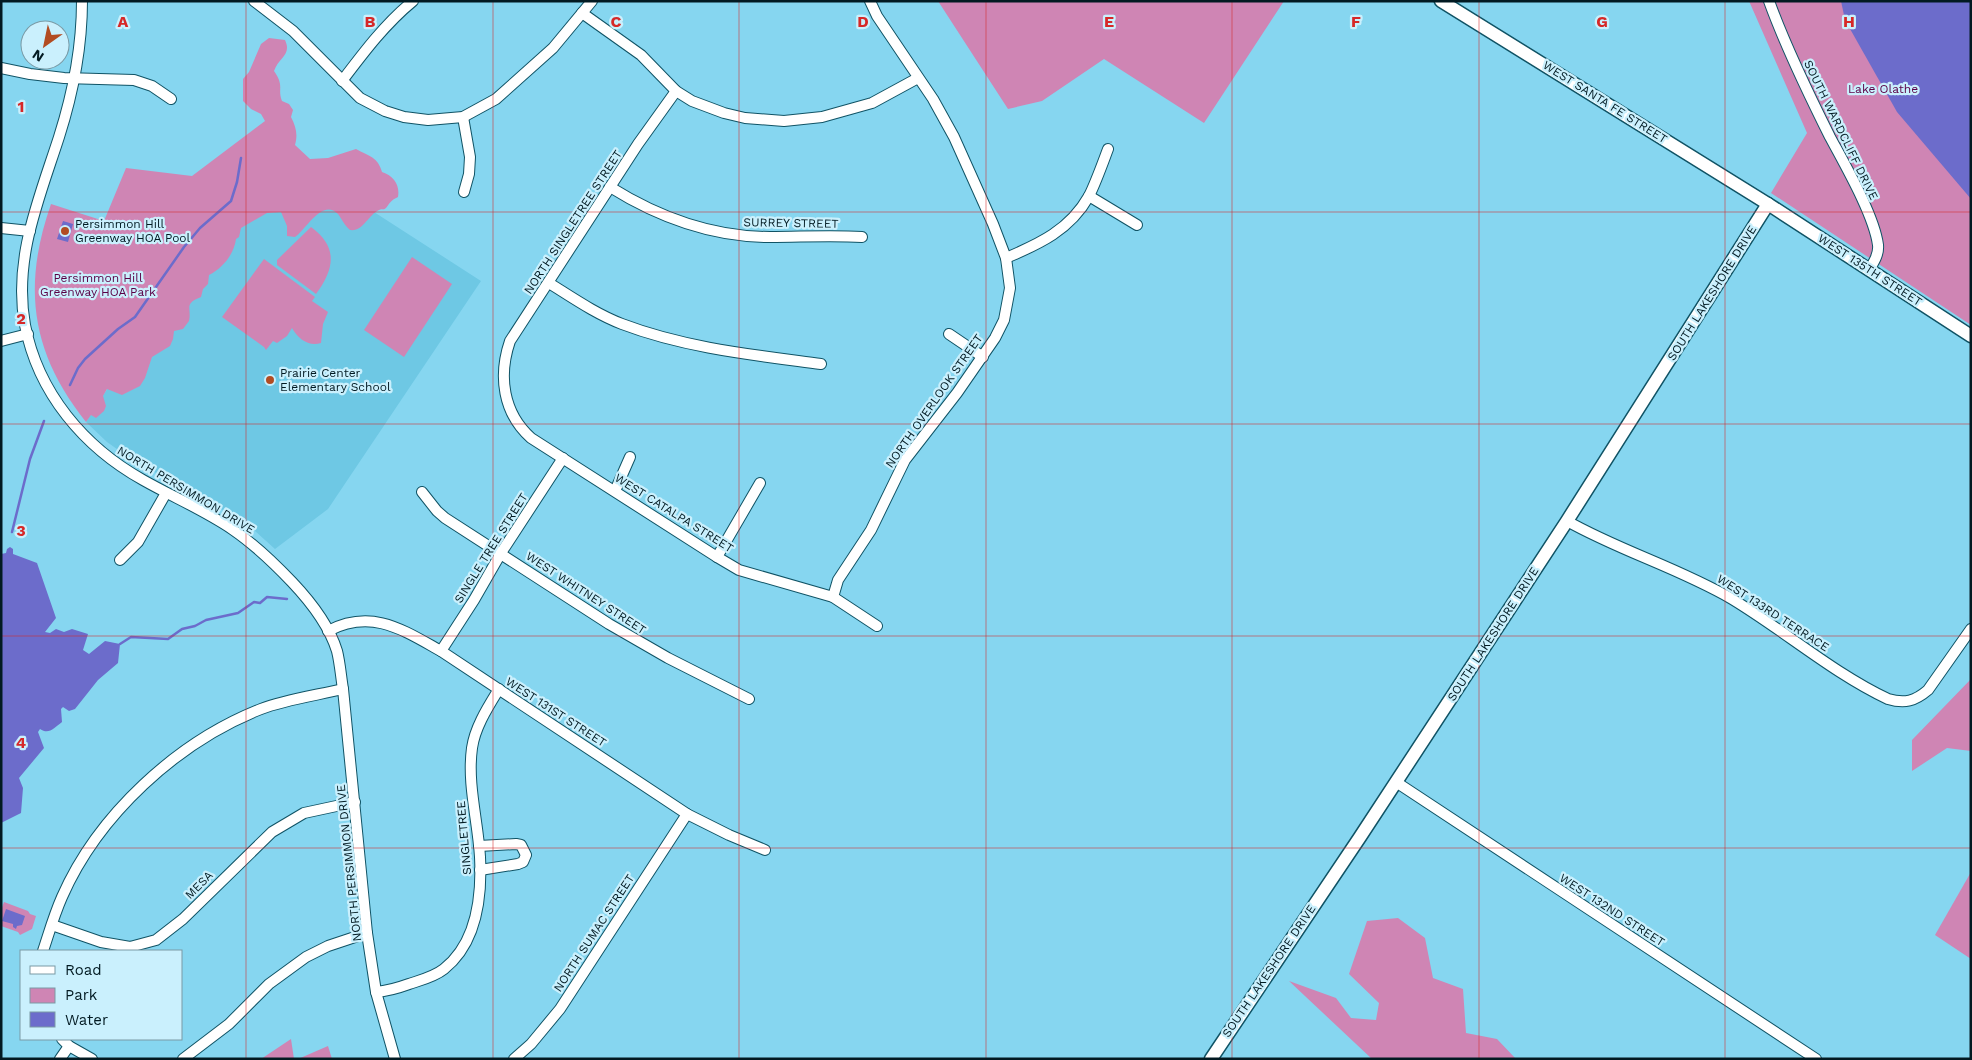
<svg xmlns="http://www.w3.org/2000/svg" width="1972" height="1060" font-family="'Work Sans',sans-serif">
  <rect width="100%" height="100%" fill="#86d6f0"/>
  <path fill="#6ec8e4" d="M360 203 481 281 328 509 275 549 255 531 228 513 131 459 107 442 86 422 218 218Z"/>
  <g fill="#cf85b4">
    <path d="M938 1H1284L1204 123 1104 59 1042 101 1008 109Z"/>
    <path d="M1749 1H1971V325L1771 193 1807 133Z"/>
    <path d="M269 38 285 40C292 55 279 57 274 71 285 87 277 88 282 101L289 104 293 110 291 117C296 127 298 134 295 145L310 159 328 158 356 149C369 156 378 157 382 172 394 176 400 185 398 197 391 200 390 203 386 208 382 211 383 208 379 210 368 215 363 232 350 230 344 225 342 219 338 214 322 198 306 230 295 237L287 236V226L281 212 267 213 241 228 239 237 236 239C234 254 223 268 209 275L208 284 203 289 201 297C183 304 192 308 189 321L183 329 174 331 173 339 170 346 152 357 145 378 140 386 122 395 107 389 103 396 106 406 104 411 96 418 91 415 86 422C31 353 22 287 51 204L104 221 126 168 192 176 265 121 261 114 251 109 243 101V79L249 72 261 44Z"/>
    <path d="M311 227C338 247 335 268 316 294L277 265V260Z"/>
    <path d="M412 257 452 284 404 357 364 330Z"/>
    <path d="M264 259 315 297 312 301 328 312 323 324 321 343C309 347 298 339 292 328L287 336 277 343 273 341 266 350 264 347 222 317Z"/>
    <path d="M1971 679V751L1947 748 1912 771V740Z"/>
    <path d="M1971 872V959L1935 935Z"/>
    <path d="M4 902 28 911 30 914 36 916 32 929 20 935 18 932 1 926V910Z"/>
    <path d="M1398 918 1425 938 1433 978 1463 989 1466 1033 1497 1039 1516 1059H1372L1289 981 1336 998 1351 1018 1376 1020 1379 1003 1349 974 1367 921Z"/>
    <path d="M291 1039 294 1059H261Z"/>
    <path d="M328 1046 332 1059H298Z"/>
  </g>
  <g fill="#6c6ccb">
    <path d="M1841 1H1971V199L1897 112 1845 20Z"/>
    <path d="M63 221 73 224 68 242 57 239Z"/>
    <path d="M10 547 13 549V554L37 563 56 618 45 632 50 633 56 629 64 632 72 629 88 634 83 650 89 654 105 641 120 644 118 663 98 680 75 709 69 711 63 707 61 709 62 722C54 728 49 735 40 729L38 732 44 748 19 778 23 788 21 813 1 823V554L6 553 7 549Z"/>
    <path d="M6 909 25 916 22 925 17 926 16 929 13 927V924L2 921Z"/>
  </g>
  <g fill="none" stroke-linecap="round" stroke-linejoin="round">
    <g stroke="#6c6ccb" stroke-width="2.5">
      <path d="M70 385 78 368 85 359 118 329 135 317 184 247 200 228 231 201 237 182 241 158"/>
      <path d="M12 532 30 459 44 421"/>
      <path d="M120 644 131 637 168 639 182 629 195 626 206 620 238 613 254 602 260 603 267 597 287 599"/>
    </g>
    <defs>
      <g id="minor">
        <path d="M82 1C82 47 73 93 59 137 39 199 13 259 25 325 38 393 84 447 143 480 173 497 204 510 232 529 254 544 273 562 292 582 310 601 329 625 337 651 340 663 341 677 343 689L367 933 376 992 395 1059"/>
        <path d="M254 1 293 31 360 98 385 111 404 117 428 120 463 117 496 99 553 48 592 1"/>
        <path d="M1769 1C1786 48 1808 93 1830 137 1845 165 1874 215 1878 245 1879 254 1874 262 1869 270"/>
        <path d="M582 13 641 55 676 91 692 101 724 113 745 118 784 121 822 117 872 103 918 78"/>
        <path d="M1 68 30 74 64 78 134 80 152 86 171 99"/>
        <path d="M342 81C364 52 385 24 413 1"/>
        <path d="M676 91 638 144 510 341C498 376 503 413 531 438L717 557 739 570 833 597 877 626"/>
        <path d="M463 117 470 157 469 174 464 192"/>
        <path d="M610 187C658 217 713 237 770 237 801 237 831 235 862 237"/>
        <path d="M1089 196 1137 225"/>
        <path d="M1 228 30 231"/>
        <path d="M1006 258C1039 244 1070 230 1089 196 1096 182 1102 165 1108 149"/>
        <path d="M549 283C573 298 596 314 622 324 685 348 754 355 821 364"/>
        <path d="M949 334 983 357"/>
        <path d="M1 341 28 334"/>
        <path d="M615 491 630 457"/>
        <path d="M422 492 437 511 445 518 609 624 668 658 749 699"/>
        <path d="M1567 521C1620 551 1679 568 1732 599 1785 631 1833 673 1888 699 1905 704 1915 701 1928 690L1971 629"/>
        <path d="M717 557 760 483"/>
        <path d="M120 560 138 542 166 493"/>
        <path d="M833 597 838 580 871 530 905 460 957 393 995 338 1004 320 1010 288 1006 258 993 224 954 137 933 99 877 16 870 1"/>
        <path d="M328 631C372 608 403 630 441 651L687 814 729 835 765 850"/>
        <path d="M441 651 474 600 501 553 563 458"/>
        <path d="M1396 782 1816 1059"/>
        <path d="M479 846 516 844 521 845 526 855 523 862 518 864 480 870"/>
        <path d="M52 925 101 942 130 947 156 940 183 919 272 832 304 813 355 802"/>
        <path d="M43 951C49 933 54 915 62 897 98 815 177 742 261 709 284 700 318 695 343 689"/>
        <path d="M376 992C388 991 398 988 409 984 421 980 434 977 444 969 477 943 482 896 480 857 478 821 467 784 472 748 475 727 488 707 499 689"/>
        <path d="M62 1039 69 1046 92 1059"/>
        <path d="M60 1059 69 1046"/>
        <path d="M183 1059 229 1024 269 984 306 957 328 946 367 933"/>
        <path d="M514 1059 531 1044 560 1009 687 814"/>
      </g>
      <g id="tertiary">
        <path d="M1441 1 1768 204 1971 336"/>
        <path d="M1211 1059 1360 837 1567 521 1768 204"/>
      </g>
    </defs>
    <use href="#minor" stroke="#105365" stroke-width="12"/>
    <use href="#tertiary" stroke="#105365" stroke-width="15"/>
    <use href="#minor" stroke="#fff" stroke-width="10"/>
    <use href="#tertiary" stroke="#fff" stroke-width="12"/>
  </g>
  <path fill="none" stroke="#d62828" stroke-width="1" stroke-opacity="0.55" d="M246 1V1059M493 1V1059M739 1V1059M986 1V1059M1232 1V1059M1479 1V1059M1725 1V1059M1 212H1971M1 424H1971M1 636H1971M1 848H1971"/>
  <g fill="#b24c22" stroke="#caf0fd" stroke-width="2">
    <circle cx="65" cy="231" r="5"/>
    <circle cx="270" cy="380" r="5"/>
  </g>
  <g text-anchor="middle" stroke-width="4.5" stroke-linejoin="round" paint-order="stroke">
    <g font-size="12" fill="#5a0045" stroke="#caf0fd">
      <text x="1883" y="93">Lake Olathe</text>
      <text x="98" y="282">Persimmon Hill<tspan x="98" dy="14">Greenway HOA Park</tspan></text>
    </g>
    <g font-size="12" fill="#021a22" stroke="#caf0fd">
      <text transform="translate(1605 102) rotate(32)" y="4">WEST SANTA FE STREET</text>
      <text transform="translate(1841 130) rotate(64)" y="4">SOUTH WARDCLIFF DRIVE</text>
      <text transform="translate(573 222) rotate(-57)" y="4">NORTH SINGLETREE STREET</text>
      <text transform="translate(791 223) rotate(1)" y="4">SURREY STREET</text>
      <text transform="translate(1870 270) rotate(33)" y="4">WEST 135TH STREET</text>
      <text transform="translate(1712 293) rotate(-58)" y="4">SOUTH LAKESHORE DRIVE</text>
      <text transform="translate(934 401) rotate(-55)" y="4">NORTH OVERLOOK STREET</text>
      <text transform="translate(186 490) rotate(31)" y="4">NORTH PERSIMMON DRIVE</text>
      <text transform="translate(674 513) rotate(32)" y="4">WEST CATALPA STREET</text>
      <text transform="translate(491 548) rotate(-58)" y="4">SINGLE TREE STREET</text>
      <text transform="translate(586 593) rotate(33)" y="4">WEST WHITNEY STREET</text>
      <text transform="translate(1773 613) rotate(33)" y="4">WEST 133RD TERRACE</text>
      <text transform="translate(1493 634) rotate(-57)" y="4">SOUTH LAKESHORE DRIVE</text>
      <text transform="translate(556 712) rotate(33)" y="4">WEST 131ST STREET</text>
      <text transform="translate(464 838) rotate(-95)" y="4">SINGLETREE</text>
      <text transform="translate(349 863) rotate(-96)" y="4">NORTH PERSIMMON DRIVE</text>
      <text transform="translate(199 885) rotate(-45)" y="4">MESA</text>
      <text transform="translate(1612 910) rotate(33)" y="4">WEST 132ND STREET</text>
      <text transform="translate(594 933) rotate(-57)" y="4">NORTH SUMAC STREET</text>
      <text transform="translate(1269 971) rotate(-56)" y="4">SOUTH LAKESHORE DRIVE</text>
    </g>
    <g font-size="12" fill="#021a22" stroke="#caf0fd" text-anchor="start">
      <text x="75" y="228">Persimmon Hill<tspan x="75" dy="14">Greenway HOA Pool</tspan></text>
      <text x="280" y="377">Prairie Center<tspan x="280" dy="14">Elementary School</tspan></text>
    </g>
  </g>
  <g font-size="16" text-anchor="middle" font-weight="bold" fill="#d62828" stroke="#caf0fd" stroke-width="4.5" stroke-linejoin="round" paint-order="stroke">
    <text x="123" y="27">A</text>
    <text x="370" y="27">B</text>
    <text x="616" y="27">C</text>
    <text x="863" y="27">D</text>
    <text x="1109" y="27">E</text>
    <text x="1356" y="27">F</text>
    <text x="1602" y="27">G</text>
    <text x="1849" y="27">H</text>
    <text x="21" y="112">1</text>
    <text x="21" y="324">2</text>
    <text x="21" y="536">3</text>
    <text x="21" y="748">4</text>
  </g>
  <rect width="1972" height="1060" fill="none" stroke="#021a22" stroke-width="5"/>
  <rect x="20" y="950" width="162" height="90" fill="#caf0fd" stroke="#7a9aa5"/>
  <rect x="30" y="966" width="25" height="8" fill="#ffffff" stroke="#7a9aa5"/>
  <text x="65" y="975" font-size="15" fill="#021a22">Road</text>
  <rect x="30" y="988" width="25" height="15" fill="#cf85b4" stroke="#7a9aa5"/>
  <text x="65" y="1000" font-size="15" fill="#021a22">Park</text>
  <rect x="30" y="1012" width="25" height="15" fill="#6c6ccb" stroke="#7a9aa5"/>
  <text x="65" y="1025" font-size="15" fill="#021a22">Water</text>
  <g transform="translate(45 45) rotate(213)"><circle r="24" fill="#caf0fd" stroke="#7a9aa5"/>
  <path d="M0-4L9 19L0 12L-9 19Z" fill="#b24c22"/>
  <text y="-8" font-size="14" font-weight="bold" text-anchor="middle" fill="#021a22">N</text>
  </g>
</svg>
